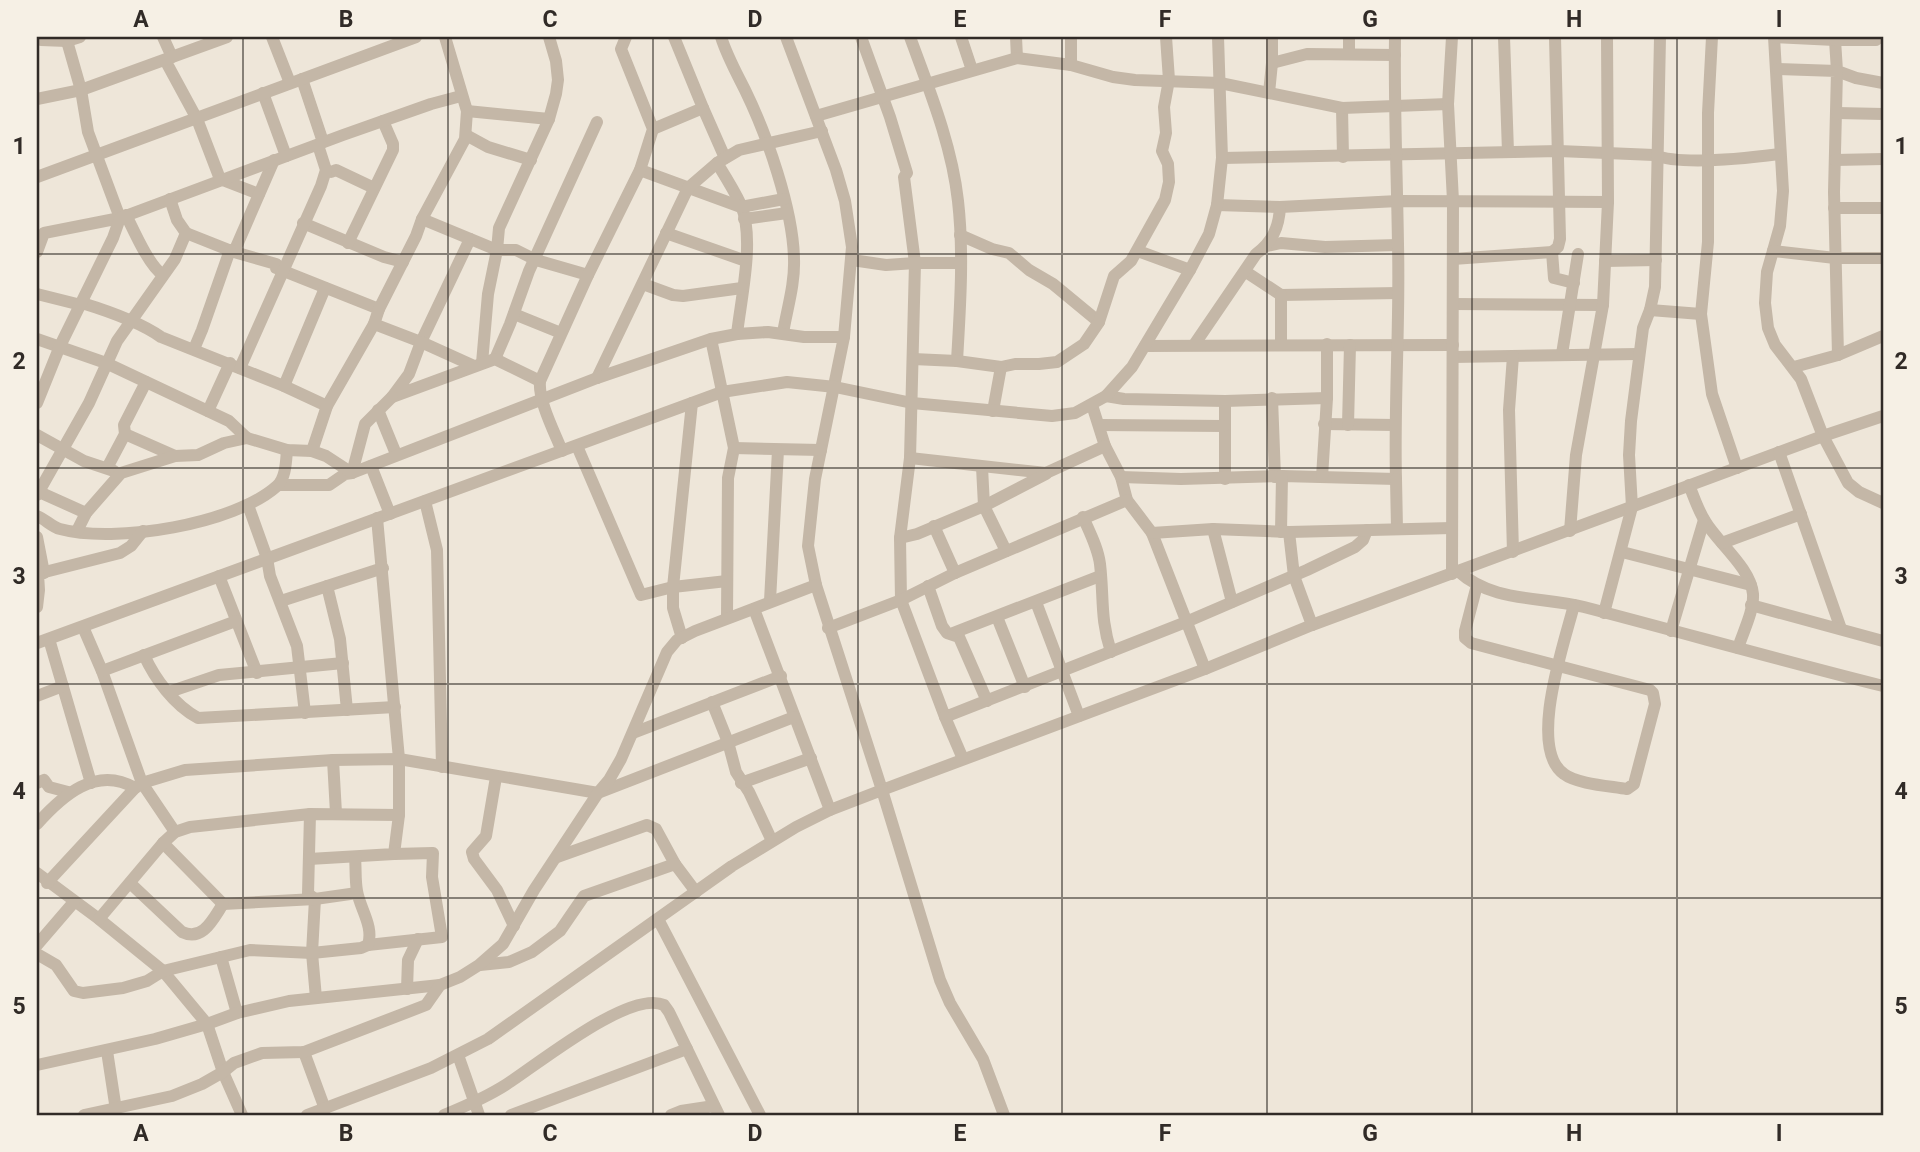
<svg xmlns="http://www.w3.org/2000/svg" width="1920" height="1152" font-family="Roboto,sans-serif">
  <rect width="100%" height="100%" fill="#eee6d9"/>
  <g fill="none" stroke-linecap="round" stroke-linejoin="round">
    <g stroke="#c4b7a7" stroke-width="12">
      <path d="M163 37 172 57"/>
      <path d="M272 37 290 83"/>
      <path d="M721 37C727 56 736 72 745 90 767 135 793 209 794 259 795 284 787 309 783 333"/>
      <path d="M786 37 836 170 845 201 852 247 844 337 815 479 808 546 816 585 882 790 1205 669 1312 625 1823 436 1883 416"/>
      <path d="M861 37 890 117 907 173 904 177 915 263 910 458 900 538 901 600 945 717 1186 622 1307 570 1355 547 1363 540 1367 530"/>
      <path d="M910 37C929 89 952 145 958 201 964 254 960 308 957 361"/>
      <path d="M961 37 972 70"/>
      <path d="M1016 37 1017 58"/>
      <path d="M1071 37V65"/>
      <path d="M1349 37V54"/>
      <path d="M1504 37 1508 152"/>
      <path d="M1712 37 1708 113V242L1701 314 1712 394 1737 468"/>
      <path d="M1774 37 1783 191 1780 226 1767 272 1765 303 1768 328 1775 345 1801 379 1823 436 1848 483 1859 492 1883 503"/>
      <path d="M1775 37 1835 40 1837 71 1856 78 1883 83"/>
      <path d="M1834 37 1835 40H1876L1880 37"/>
      <path d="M41 40 67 41 80 37"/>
      <path d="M165 60 197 119 220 179 259 194"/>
      <path d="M1272 63 1307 54 1395 55"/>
      <path d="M1778 69 1837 71 1834 192 1838 355"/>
      <path d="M302 79 323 142"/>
      <path d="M263 93 286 156"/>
      <path d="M1269 93 1272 63V37"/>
      <path d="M37 99 81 90 227 37"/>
      <path d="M703 108 725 158"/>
      <path d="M1342 108 1343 157"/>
      <path d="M467 111 549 119"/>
      <path d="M1837 113 1883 114"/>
      <path d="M816 116 1017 58 1071 65 1113 77 1135 80 1220 83 1342 108 1448 104"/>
      <path d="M653 129 703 108 674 37"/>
      <path d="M466 135 488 147 531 160"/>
      <path d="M1222 158 1559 151 1654 155C1682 166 1749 158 1780 154"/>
      <path d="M1835 160 1883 159"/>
      <path d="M717 163C725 176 734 190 741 205 755 239 741 298 737 334"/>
      <path d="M326 170 331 172 336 170 374 188"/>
      <path d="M640 170 741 207 784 199"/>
      <path d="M37 177 416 37"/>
      <path d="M1217 205 1280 207 1398 201 1608 202"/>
      <path d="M1834 208H1883"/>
      <path d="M126 215C134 231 149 266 163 275"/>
      <path d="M422 219 497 250H516L536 260 588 275"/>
      <path d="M744 219 787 213"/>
      <path d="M303 223 384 257 403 262"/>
      <path d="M186 233 234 252 276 264V268L379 309"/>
      <path d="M666 233 746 261"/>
      <path d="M960 235 992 249 1009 253 1029 270 1053 284 1099 322"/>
      <path d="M348 243 393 150V144L383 121"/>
      <path d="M1267 246 1281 243 1325 247 1398 245"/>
      <path d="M1138 251 1190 270"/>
      <path d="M1773 251 1835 258H1883"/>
      <path d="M37 252 44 233 120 218 88 132 81 90 67 41"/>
      <path d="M234 252 274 160"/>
      <path d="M1552 252 1554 278 1574 283"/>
      <path d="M1453 259 1552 252 1558 247 1560 239 1555 37"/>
      <path d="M852 260 886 265 915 263H961"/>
      <path d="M1605 261 1656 260"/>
      <path d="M1246 272 1281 295 1398 293"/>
      <path d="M643 284 673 295 683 296 742 288"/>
      <path d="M37 294 81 305"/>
      <path d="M82 303C108 311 140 322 161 337L284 386 327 406"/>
      <path d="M1453 304 1603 305"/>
      <path d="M1650 310 1701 314"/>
      <path d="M514 314 561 333"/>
      <path d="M374 324 421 342 470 239"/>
      <path d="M37 339 106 363 229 421 247 438"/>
      <path d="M711 339 734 448 728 478 727 618"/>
      <path d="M1281 344V295"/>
      <path d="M1194 345 1256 254C1272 242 1279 228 1280 207"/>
      <path d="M1145 346 1453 345"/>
      <path d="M194 349 202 330 230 250"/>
      <path d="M1562 354 1578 254"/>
      <path d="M1453 357 1638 354"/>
      <path d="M495 359 510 324 529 271 597 122"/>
      <path d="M913 359 957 361 1001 367 1015 364H1039L1057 362 1084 344 1099 322 1114 276 1131 261 1165 200 1169 182 1168 164 1162 151 1166 133 1164 107 1169 80 1166 37"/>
      <path d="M482 363 488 294 497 250 499 228 549 119 556 94 558 80 556 61 549 37"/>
      <path d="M474 366 421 342 409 374 392 397 495 359 540 381"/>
      <path d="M1794 367 1838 355 1883 336"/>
      <path d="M240 368 321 186 326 170 318 145"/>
      <path d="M597 378 688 188 717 163 739 150 822 131"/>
      <path d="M284 386 325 288"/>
      <path d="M1106 396 1124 399 1225 401 1327 398"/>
      <path d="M1272 398 1275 477"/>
      <path d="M1225 401V479"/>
      <path d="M37 403 60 346 113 238 120 218 343 135 431 104 461 96"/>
      <path d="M1092 405 1105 446 1121 477 1127 500 1152 533 1205 669"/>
      <path d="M378 410 396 454"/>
      <path d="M208 411 230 363"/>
      <path d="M993 411 1001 367"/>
      <path d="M1324 424 1395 425"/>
      <path d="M1099 425 1224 426"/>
      <path d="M1348 425 1350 345"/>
      <path d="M125 434 175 456"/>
      <path d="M37 435 84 461 114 471"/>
      <path d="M577 446 641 595 673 587 727 581"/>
      <path d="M734 448 821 450"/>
      <path d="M312 451 327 406 374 324 379 309 416 236 422 219 465 139 467 111 445 37"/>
      <path d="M562 451C555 433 538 401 540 381L588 275 640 170 653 129 621 49 626 37"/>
      <path d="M1779 452 1841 629"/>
      <path d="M910 458 1046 473 1105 446"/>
      <path d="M371 466 390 514"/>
      <path d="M982 467 984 506 1006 551"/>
      <path d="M107 468 125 434 124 425 146 382"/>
      <path d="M1121 477 1181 479 1282 476 1396 479C1394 401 1400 323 1398 245 1397 175 1394 106 1395 37"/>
      <path d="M1322 477 1327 398V344"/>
      <path d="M1396 479 1397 529"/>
      <path d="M279 485H329L345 474 352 473 365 424 392 397"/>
      <path d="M1689 485C1694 497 1698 510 1705 521 1717 542 1751 568 1753 594 1754 611 1743 632 1738 648"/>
      <path d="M37 491 86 513"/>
      <path d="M37 495 89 403 117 341 175 259 186 233 177 220 170 199"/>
      <path d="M425 501 437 550 442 767"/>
      <path d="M248 505 267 558 270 576 297 646 305 713"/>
      <path d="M37 516C45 519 52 527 60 529 115 544 235 524 277 486 286 478 286 461 287 450"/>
      <path d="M1083 517C1090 533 1098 548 1100 564 1104 598 1100 618 1111 652"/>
      <path d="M934 526 955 573"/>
      <path d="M1213 529 1232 602"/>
      <path d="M77 531 86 513 121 473 175 456 198 455 224 443 247 438 287 450 312 451 326 456 352 473 597 378 711 339 737 334 768 332 804 337H844"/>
      <path d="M1570 531 1576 455 1603 305 1608 202 1607 37"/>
      <path d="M1281 532 1282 476"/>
      <path d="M1289 532 1294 576 1312 625"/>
      <path d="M1152 533 1213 529 1289 532 1452 528"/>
      <path d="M37 537 44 573"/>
      <path d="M900 538 917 534 984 506 1046 474"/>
      <path d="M1722 543 1801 514"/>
      <path d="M1513 552 1509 410 1513 356"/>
      <path d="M1622 552 1751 585"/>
      <path d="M1458 571C1493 603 1541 596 1584 607 1684 633 1783 661 1883 686"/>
      <path d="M37 574 120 553 131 546 143 531"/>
      <path d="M1452 574 1453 201 1448 104 1452 37"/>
      <path d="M219 576 257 673"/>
      <path d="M1477 585 1465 631V638L1471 643 1650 690 1653 693 1655 704 1634 784 1627 789C1610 786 1577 784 1564 774 1527 748 1565 641 1574 605"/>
      <path d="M327 586 340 639 347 710"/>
      <path d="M928 586 942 626 947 633 959 637 987 701"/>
      <path d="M281 601 383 568"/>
      <path d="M770 601 778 450"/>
      <path d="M1036 602 1079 716"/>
      <path d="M1751 605 1883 641"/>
      <path d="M37 607 39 590 38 574"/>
      <path d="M754 609 830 810"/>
      <path d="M1604 613 1632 507 1629 455 1631 421 1643 328 1650 310 1655 287 1660 37"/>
      <path d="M997 617 1025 687"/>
      <path d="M83 627 102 671 142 783 175 832"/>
      <path d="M828 628 901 600 955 573 1127 500"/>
      <path d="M1671 631 1704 520"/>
      <path d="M953 633 1100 576"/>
      <path d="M682 638 673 608V587L692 403"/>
      <path d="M49 639 91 783"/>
      <path d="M37 643 722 392 787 382 835 387 912 403 1052 416 1075 413 1106 396 1132 367 1190 270 1209 234 1217 205 1222 158 1218 37"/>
      <path d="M144 655C155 679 174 705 198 718L395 707"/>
      <path d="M102 671 236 621"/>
      <path d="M169 692 219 675 343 663"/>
      <path d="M37 696 63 686"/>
      <path d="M712 702 728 742 736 772 749 792 772 841"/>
      <path d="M945 717 963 759"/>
      <path d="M633 733 781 676"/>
      <path d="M333 760 336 813"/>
      <path d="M496 777 486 836 472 852 474 859 497 890 514 926"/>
      <path d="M37 783 44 780 49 787 68 792"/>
      <path d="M741 783 811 758"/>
      <path d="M310 814 308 894 315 899 312 953 316 998"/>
      <path d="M37 824C62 796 96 765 135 788"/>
      <path d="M163 843 223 904 315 899 357 893"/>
      <path d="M557 857 647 825 656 829 675 864 696 892"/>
      <path d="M309 859 394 854 399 815V759L377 518"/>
      <path d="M37 873 99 919 163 971 207 1024 223 1072 242 1115"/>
      <path d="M47 883 135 788 142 783 185 770 333 760 399 759 598 793 794 717"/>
      <path d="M130 883 182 932C203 942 213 919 223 904"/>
      <path d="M99 919 163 843 175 832 190 827 310 814 399 815"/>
      <path d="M658 919 760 1115"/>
      <path d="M37 945 74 902"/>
      <path d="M368 945 442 937 432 877 433 853 394 854"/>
      <path d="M37 954 56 965 74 991 83 993 123 988 147 981 163 971 250 950 312 953 361 948 368 945C374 926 360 909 357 891 355 880 356 868 355 857"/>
      <path d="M221 957 237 1013"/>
      <path d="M480 965 509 962 532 952 560 931 584 896 675 864"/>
      <path d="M407 989 408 960 418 939"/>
      <path d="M107 1051 116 1110"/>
      <path d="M304 1052 325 1109"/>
      <path d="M458 1055 479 1115"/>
      <path d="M37 1065 155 1039 207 1024 237 1013 289 1001 440 985 460 977 479 965 503 944 534 890 598 793 609 780 621 759 667 652 677 640 695 631 816 585"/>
      <path d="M84 1115 172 1096 202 1084 223 1072 234 1063 262 1053 304 1052 426 1005 440 985"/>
      <path d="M307 1115 431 1068 488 1039 732 866 796 827 830 810 882 790 940 980 950 1003 983 1059 1004 1115"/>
      <path d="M444 1115C466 1106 487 1097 507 1084 537 1065 630 989 664 1005L669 1012 719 1115"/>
      <path d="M511 1115 687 1049"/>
      <path d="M671 1115 681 1111 714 1106"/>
    </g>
  </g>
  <path fill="none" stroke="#312b27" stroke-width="2" stroke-opacity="0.55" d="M243 37V1115M448 37V1115M653 37V1115M858 37V1115M1062 37V1115M1267 37V1115M1472 37V1115M1677 37V1115M37 254H1883M37 468H1883M37 684H1883M37 898H1883"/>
  <rect width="1920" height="1152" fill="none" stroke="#f6f0e5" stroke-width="77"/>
  <rect x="38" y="38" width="1844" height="1076" fill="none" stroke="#312b27" stroke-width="2.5"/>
  <g font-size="23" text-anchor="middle" font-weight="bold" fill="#312b27">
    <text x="141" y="27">A</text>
    <text x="346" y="27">B</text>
    <text x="550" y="27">C</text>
    <text x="755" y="27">D</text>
    <text x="960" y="27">E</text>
    <text x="1165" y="27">F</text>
    <text x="1370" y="27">G</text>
    <text x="1574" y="27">H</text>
    <text x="1779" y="27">I</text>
    <text x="19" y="154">1</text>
    <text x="1901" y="154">1</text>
    <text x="19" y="369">2</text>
    <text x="1901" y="369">2</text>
    <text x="19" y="584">3</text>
    <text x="1901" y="584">3</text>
    <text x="19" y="799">4</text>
    <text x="1901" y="799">4</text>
    <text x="19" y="1014">5</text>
    <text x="1901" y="1014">5</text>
    <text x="141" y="1141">A</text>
    <text x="346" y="1141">B</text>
    <text x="550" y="1141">C</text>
    <text x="755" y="1141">D</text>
    <text x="960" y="1141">E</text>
    <text x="1165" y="1141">F</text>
    <text x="1370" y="1141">G</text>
    <text x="1574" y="1141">H</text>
    <text x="1779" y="1141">I</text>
  </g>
</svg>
